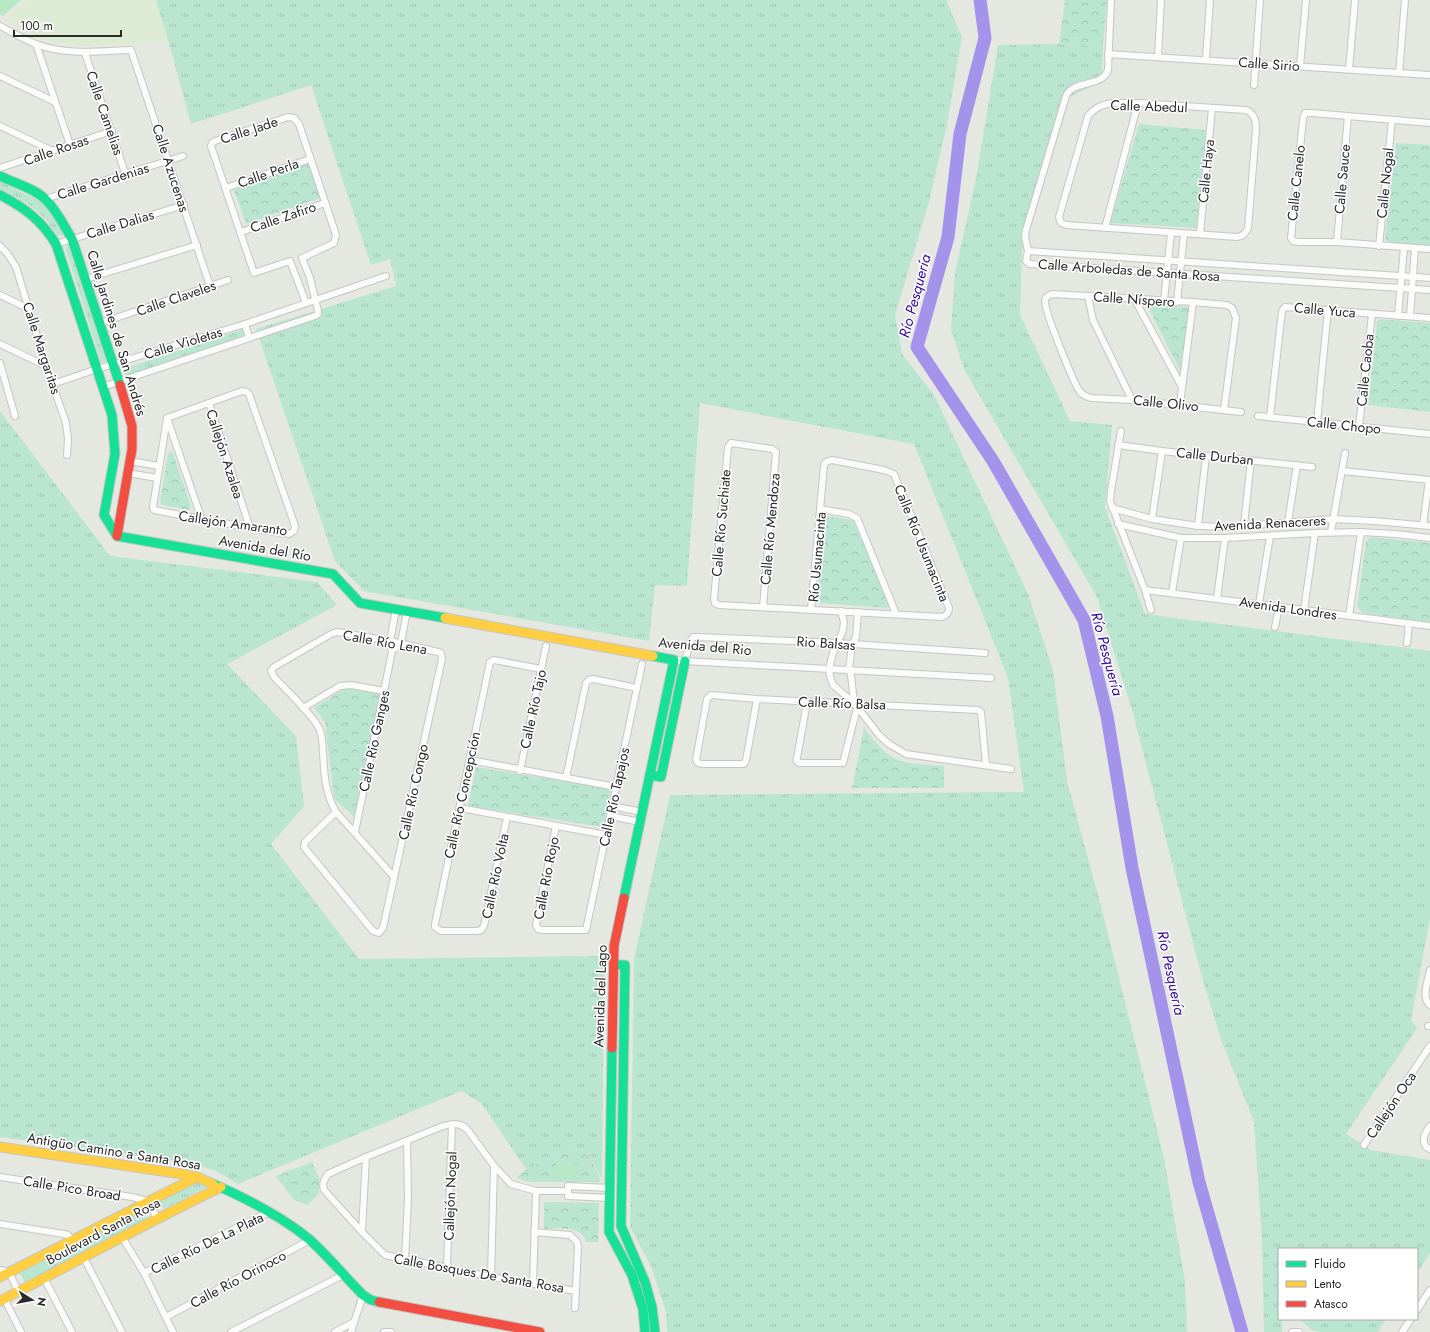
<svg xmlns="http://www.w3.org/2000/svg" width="1430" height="1332" font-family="Jost,sans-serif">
  <defs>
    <pattern id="grass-tufts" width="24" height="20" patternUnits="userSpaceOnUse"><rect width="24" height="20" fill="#bae5d1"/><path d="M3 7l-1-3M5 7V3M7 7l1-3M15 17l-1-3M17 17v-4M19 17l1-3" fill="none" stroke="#a0c5b4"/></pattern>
    <pattern id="park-crowns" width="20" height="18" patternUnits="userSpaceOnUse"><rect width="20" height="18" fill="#bae5d1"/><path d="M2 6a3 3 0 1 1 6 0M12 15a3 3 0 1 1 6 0" fill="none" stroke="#a0c5b4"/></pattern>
  </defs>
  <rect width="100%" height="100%" fill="#e4e8e0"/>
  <path fill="#deebd4" d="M29 0H156L169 43 76 46 45 40 6 19Z"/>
  <g fill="url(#grass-tufts)">
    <path d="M156 0H946L962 37 947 124 929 202 895 315 902 354 934 395 1028 594 1053 670 1067 781 1102 910 1164 1158 1185 1282 1187 1332H667L666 1312 651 1266 630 1227 634 959 670 795 1024 792 1008 678 914 444 700 403 687 586 655 585 649 641 364 591 335 561 256 329 396 286 390 259 371 265 311 85 191 124 169 43Z"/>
    <path d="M1059 44 1103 46 1102 82 1069 97 1022 249 1020 315 1070 421 1112 425 1105 507 1145 614 1430 651V918L1411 1020 1417 1028 1346 1134 1371 1150 1430 1160V1253L1417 1273V1249H1279V1319H1282V1332H1264L1262 1240 1254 1122 1222 1042 1202 977 1132 710 1097 597 965 371 951 330 955 273 976 179 998 45Z"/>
    <path d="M0 181 42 202 67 234 58 236C40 210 28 202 0 189Z"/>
    <path d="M71 245 111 360 101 362 65 247Z"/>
    <path d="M244 329 246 338 126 377 123 369Z"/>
    <path d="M0 411 110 556 317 582 337 605 227 664 296 736 304 806 271 844 359 959 604 956 602 1178 585 1149 556 1154 526 1169 481 1103 461 1091 238 1184 216 1171 191 1163 0 1137Z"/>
    <path d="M198 1180 210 1185 164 1209 158 1203Z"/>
    <path d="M143 1210 147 1218 25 1283 20 1273Z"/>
    <path d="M1299 1319H1386L1378 1332H1321L1312 1330Z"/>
  </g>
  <g fill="url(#park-crowns)">
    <path d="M1065 0H1107L1103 46 1059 44Z"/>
    <path d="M1139 124 1206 130 1196 228 1110 223Z"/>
    <path d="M1396 143 1430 145V246L1390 244 1385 239Z"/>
    <path d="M309 164 320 198 246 224 234 190Z"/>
    <path d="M1147 305 1189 307 1180 371Z"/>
    <path d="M1380 319 1430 323V412L1368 405 1377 322Z"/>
    <path d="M171 451 173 453 191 506 189 510 162 505 160 503 168 454Z"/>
    <path d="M825 516 853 520 891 608 816 603Z"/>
    <path d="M1372 537 1430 543V622L1362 613 1357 606 1366 541Z"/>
    <path d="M346 688 380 694 354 817 334 798 325 722 314 708Z"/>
    <path d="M864 728C872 738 881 750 892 757 908 766 927 764 944 766V788H852Z"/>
    <path d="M476 767 611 789 603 827 468 806Z"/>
    <path d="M585 1149 599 1175 600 1182H529L522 1180 517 1177 526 1169 556 1154Z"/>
    <path d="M312 1162 319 1178V1194L307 1205 293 1199 276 1176Z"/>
    <path d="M544 1202 599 1203 598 1242H586C582 1225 558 1229 544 1229Z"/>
  </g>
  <g fill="#b8e9c7">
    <path d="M0 0H21L3 16 0 14Z"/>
    <path d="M557 1161 579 1165 576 1179 554 1176Z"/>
  </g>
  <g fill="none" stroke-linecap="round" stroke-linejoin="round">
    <path stroke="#a393ea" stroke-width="13" d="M980 0 985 38 960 134 948 237 917 347 993 461 1084 620 1107 716 1132 868 1199 1182 1242 1332"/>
    <defs>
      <g id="street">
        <path d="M0 26C12 32 24 40 36 44 67 56 100 51 131 50L210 286"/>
        <path d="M36 44 70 145"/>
        <path d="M85 53 125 173"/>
        <path d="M1108 54 1430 75"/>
        <path d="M1158 56 1161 0"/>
        <path d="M1206 59 1210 0"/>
        <path d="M1300 66 1306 0"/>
        <path d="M1349 69 1355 0"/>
        <path d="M1399 73 1405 0"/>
        <path d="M0 76 55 102"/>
        <path d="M1254 85 1260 0"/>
        <path d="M1112 103H1138L1246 110C1255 114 1256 121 1256 130L1248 228C1245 234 1243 236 1237 237L1067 225 1061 223 1059 217 1088 116C1096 107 1101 105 1112 103Z"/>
        <path d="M1430 123 1312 113H1305L1303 119 1291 238 1293 241 1299 242H1337L1430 249"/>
        <path d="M0 126 53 151"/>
        <path d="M0 168 112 131"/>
        <path d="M226 188 310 159"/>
        <path d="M45 199 183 156"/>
        <path d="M1105 228 1138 103"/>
        <path d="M241 232 325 203"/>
        <path d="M1200 234 1212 108"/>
        <path d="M1337 242 1348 116"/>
        <path d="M56 244 184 205"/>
        <path d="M0 246 7 253 16 267 46 366 66 423 68 439 67 455"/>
        <path d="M1379 246 1392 120"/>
        <path d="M1028 251 1026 261 1030 264 1430 290"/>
        <path d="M1028 251 1430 278"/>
        <path d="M1028 251 1025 237 1026 230 1066 96C1074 79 1102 88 1108 70L1111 0"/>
        <path d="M86 279 197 245"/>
        <path d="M0 295 29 309"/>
        <path d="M1088 296 1093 320 1132 400"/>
        <path d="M1135 300 1182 387"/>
        <path d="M1164 301 1171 233"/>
        <path d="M1177 302 1184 234"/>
        <path d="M1398 316 1404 247"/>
        <path d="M1410 316 1415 248"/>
        <path d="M101 323 228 280"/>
        <path d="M245 324 249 338"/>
        <path d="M0 344 46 366"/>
        <path d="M0 363 15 416"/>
        <path d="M53 384 97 369 245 324 386 276"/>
        <path d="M103 387 315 316 318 314V311L310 278 302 258 334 243 336 235 299 124 294 118 288 117 215 141 212 143 211 146 254 273 290 261 306 303"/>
        <path d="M242 391 247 392 249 394 295 526 294 531 289 534 250 528 154 510 153 507 167 418Z"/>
        <path d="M209 403 250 528"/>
        <path d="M1180 404 1193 302"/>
        <path d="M1224 410 1236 318 1232 308 1227 305 1193 302 1052 294C1049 295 1046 297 1045 300 1043 308 1074 384 1080 392 1083 395 1087 397 1091 398L1132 400 1241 412"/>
        <path d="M1258 416 1430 434"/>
        <path d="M1270 417 1282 311 1285 307 1430 318"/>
        <path d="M167 418 202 520"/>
        <path d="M1317 422 1328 309"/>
        <path d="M1359 426 1372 314"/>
        <path d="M1121 431 1111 491 1110 501 1145 590 1151 610"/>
        <path d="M1118 445 1162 451 1312 467"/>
        <path d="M130 461 159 466"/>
        <path d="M1342 471 1430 480"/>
        <path d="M128 473 157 478"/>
        <path d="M1112 508 1152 519 1198 526 1230 527 1333 519 1374 521 1430 526"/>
        <path d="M820 509 849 514 857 518 896 614"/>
        <path d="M1152 519 1162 451"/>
        <path d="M1288 522 1297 465"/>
        <path d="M1118 524 1181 538H1225L1315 533 1361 532 1396 534 1430 538"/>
        <path d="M1244 525 1251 460"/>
        <path d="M1423 525 1429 480"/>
        <path d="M1198 526 1206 456"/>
        <path d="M1331 532 1345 453"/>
        <path d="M1145 590 1430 626"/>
        <path d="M1172 592 1181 538"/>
        <path d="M1217 598 1225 538"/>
        <path d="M1259 604 1270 536"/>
        <path d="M763 607 776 452 772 449 731 443 728 447 714 599 715 603 719 605 942 617C947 615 949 613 949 608L894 474 884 470 832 460 826 462 824 465 811 609"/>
        <path d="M1304 610 1315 533"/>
        <path d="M841 611 844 622 843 630 833 653 829 669 830 676 833 685 854 703 879 735 889 744 906 754 1011 769"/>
        <path d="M1349 616 1361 532"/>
        <path d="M1275 627 1279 607"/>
        <path d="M1407 643 1409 623"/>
        <path d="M392 651 401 643 407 611"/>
        <path d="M674 660 685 661 991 678"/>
        <path d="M685 661 690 642 693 637H697L838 643 985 653"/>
        <path d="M757 699 746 760 744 764H701L698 763 696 760 707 699 711 695 757 699 978 710 981 712 986 765"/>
        <path d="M807 702 797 758 796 760 799 763H843L857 708"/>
        <path d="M854 703 851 675 849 669 852 645 856 637 858 612"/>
        <path d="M303 708 340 686 351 685 384 691"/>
        <path d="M470 760 616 787"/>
        <path d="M520 771 546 646"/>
        <path d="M566 778 586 683 589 680 593 679 637 688"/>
        <path d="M612 806 642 812"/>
        <path d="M460 808 606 835"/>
        <path d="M336 812 305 842 304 847 373 931 379 933 383 928 442 659 441 653 438 652 390 641 337 632 331 634 274 667 271 671 274 677C286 690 311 713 319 728 323 735 322 745 323 752 324 773 325 793 336 812L394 877"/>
        <path d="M610 816 640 822"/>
        <path d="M507 817 484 926 481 930 477 931H441L435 927V924L490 662 494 660 541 669"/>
        <path d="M556 826 536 925 538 929 542 930H586L642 664"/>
        <path d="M355 832 384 691 392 651 390 641 396 609"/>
        <path d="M1430 970C1428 980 1421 999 1430 1005"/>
        <path d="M1428 1026H1430"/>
        <path d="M1430 1126C1425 1133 1421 1139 1426 1147L1430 1149"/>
        <path d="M1364 1145 1430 1046"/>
        <path d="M0 1177 132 1197 148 1201 157 1218"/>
        <path d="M568 1191H536L511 1184 494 1166 467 1129C459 1122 452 1124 443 1126L366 1157 328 1174C324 1180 322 1183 324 1190L362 1232 385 1255 491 1277 576 1291"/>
        <path d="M609 1198 568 1196V1186L609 1188"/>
        <path d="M0 1224 64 1234 68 1235 72 1240"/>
        <path d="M362 1232 366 1157"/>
        <path d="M534 1232 570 1235 577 1242 578 1247 575 1308"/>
        <path d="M122 1237 144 1273 173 1332"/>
        <path d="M84 1258 122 1332"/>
        <path d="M405 1260 408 1199 407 1141"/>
        <path d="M447 1267 452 1124"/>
        <path d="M0 1270 9 1272 18 1291"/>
        <path d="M144 1273 269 1212"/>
        <path d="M491 1277 494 1166"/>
        <path d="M44 1278 72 1332"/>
        <path d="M533 1284 536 1191"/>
        <path d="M4 1298 21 1332"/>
        <path d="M1417 1310 1430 1290"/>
        <path d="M166 1317 310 1240"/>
        <path d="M231 1332 343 1275"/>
        <path d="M335 1332 354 1322"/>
        <path d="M351 1332 363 1295"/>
        <path d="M384 1332H391"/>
        <path d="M1292 1332H1299"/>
        <path d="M1402 1332 1411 1319"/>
      </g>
      <g id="fast">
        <path d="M0 176C14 183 34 188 45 199 57 210 64 226 72 239L120 385"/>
        <path d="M0 195C25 208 41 220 56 244L112 415 115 454 104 515 117 536"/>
        <path d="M117 536 333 574 360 603 445 618"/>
        <path d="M650 775 661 777 685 661"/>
        <path d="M624 898 674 660 653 656"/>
        <path d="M614 965H625L621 1226 645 1282 652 1307 655 1332"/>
        <path d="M612 1048 609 1232 632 1275 643 1309 645 1332"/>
        <path d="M213 1184C242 1196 286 1219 310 1240 329 1257 345 1277 363 1295L371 1300 379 1302"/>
      </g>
      <g id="slow">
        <path d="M445 618 653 656"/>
        <path d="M0 1147 182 1174 197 1177 213 1184"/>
        <path d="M0 1277 197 1177"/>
        <path d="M0 1301C74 1263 146 1223 221 1187"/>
      </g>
      <g id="jam">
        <path d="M117 536 132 449V426L120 385"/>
        <path d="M612 1048 614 946 624 898"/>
        <path d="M379 1302 540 1332"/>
      </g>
    </defs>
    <use href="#street" stroke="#c6c6c5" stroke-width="8"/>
    <use href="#fast" stroke="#c6c6c5" stroke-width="11"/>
    <use href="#slow" stroke="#c6c6c5" stroke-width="11"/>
    <use href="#jam" stroke="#c6c6c5" stroke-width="11"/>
    <use href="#street" stroke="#fbfcfa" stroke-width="6"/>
    <use href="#fast" stroke="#16e098" stroke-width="9"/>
    <use href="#slow" stroke="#ffcf43" stroke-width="9"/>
    <use href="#jam" stroke="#f24e42" stroke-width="9"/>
  </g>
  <g text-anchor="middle" stroke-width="3" stroke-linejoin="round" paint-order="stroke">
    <g font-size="14" fill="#2a2a2a" stroke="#fff">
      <text transform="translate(1269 64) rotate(4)" y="5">Calle Sirio</text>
      <text transform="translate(1149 106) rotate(2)" y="5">Calle Abedul</text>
      <text transform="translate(105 113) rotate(71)" y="5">Calle Camelias</text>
      <text transform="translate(249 130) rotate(-18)" y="5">Calle Jade</text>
      <text transform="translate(56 150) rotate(-19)" y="5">Calle Rosas</text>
      <text transform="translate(171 168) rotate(72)" y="5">Calle Azucenas</text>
      <text transform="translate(1206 171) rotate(-84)" y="5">Calle Haya</text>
      <text transform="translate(268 173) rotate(-19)" y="5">Calle Perla</text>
      <text transform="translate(1342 179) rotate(-85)" y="5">Calle Sauce</text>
      <text transform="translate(103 181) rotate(-17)" y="5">Calle Gardenias</text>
      <text transform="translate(1296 183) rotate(-84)" y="5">Calle Canelo</text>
      <text transform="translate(1385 183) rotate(-84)" y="5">Calle Nogal</text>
      <text transform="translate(283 217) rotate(-19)" y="5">Calle Zafiro</text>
      <text transform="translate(120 224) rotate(-17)" y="5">Calle Dalias</text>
      <text transform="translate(1129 270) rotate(4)" y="5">Calle Arboledas de Santa Rosa</text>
      <text transform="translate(176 298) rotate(-19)" y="5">Calle Claveles</text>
      <text transform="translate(1134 299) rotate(4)" y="5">Calle Níspero</text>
      <text transform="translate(1325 310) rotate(5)" y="5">Calle Yuca</text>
      <text transform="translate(117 333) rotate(73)" y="5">Calle Jardines de San Andrés</text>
      <text transform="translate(183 343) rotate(-17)" y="5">Calle Violetas</text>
      <text transform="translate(42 348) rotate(72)" y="5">Calle Margaritas</text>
      <text transform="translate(1365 370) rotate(-84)" y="5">Calle Caoba</text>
      <text transform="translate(1166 403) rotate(6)" y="5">Calle Olivo</text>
      <text transform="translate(1344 425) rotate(6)" y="5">Calle Chopo</text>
      <text transform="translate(225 454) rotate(72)" y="5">Callejón Azalea</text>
      <text transform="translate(1215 456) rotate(6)" y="5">Calle Durban</text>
      <text transform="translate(233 523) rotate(8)" y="5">Callejón Amaranto</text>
      <text transform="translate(721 523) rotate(-85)" y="5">Calle Río Suchiate</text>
      <text transform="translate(1270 523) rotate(-3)" y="5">Avenida Renaceres</text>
      <text transform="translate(770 529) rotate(-85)" y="5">Calle Río Mendoza</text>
      <text transform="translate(922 543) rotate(68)" y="5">Calle Río Usumacinta</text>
      <text transform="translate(265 548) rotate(10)" y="5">Avenida del Río</text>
      <text transform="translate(817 557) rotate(-85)" y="5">Río Usumacinta</text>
      <text transform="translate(1288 608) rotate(8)" y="5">Avenida Londres</text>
      <text transform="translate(385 642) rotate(10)" y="5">Calle Río Lena</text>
      <text transform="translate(826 643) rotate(4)" y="5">Rio Balsas</text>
      <text transform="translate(705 646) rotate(5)" y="5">Avenida del Rio</text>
      <text transform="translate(842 703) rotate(2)" y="5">Calle Río Balsa</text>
      <text transform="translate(533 709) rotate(-78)" y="5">Calle Río Tajo</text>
      <text transform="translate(374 741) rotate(-78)" y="5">Calle Río Ganges</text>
      <text transform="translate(413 792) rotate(-78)" y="5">Calle Río Congo</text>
      <text transform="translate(462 795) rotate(-78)" y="5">Calle Río Concepción</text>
      <text transform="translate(614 797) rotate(-78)" y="5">Calle Río Tapajos</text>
      <text transform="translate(495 876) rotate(-78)" y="5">Calle Río Volta</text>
      <text transform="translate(546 878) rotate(-79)" y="5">Calle Río Rojo</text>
      <text transform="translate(600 996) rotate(-88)" y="5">Avenida del Lago</text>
      <text transform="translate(1391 1105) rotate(-56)" y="5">Callejón Oca</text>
      <text transform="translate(114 1151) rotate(9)" y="5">Antigüo Camino a Santa Rosa</text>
      <text transform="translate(72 1188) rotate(9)" y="5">Calle Pico Broad</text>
      <text transform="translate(450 1196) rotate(-88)" y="5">Callejón Nogal</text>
      <text transform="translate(103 1231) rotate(-28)" y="5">Boulevard Santa Rosa</text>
      <text transform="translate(207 1243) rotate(-26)" y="5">Calle Río De La Plata</text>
      <text transform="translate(479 1273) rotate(10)" y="5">Calle Bosques De Santa Rosa</text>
      <text transform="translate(238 1279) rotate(-28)" y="5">Calle Río Orinoco</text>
    </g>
    <g font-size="15" font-style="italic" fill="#330d9b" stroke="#fff">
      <text transform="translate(915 296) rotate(-75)" y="5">Río Pesquería</text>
      <text transform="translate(1107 654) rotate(75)" y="5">Río Pesquería</text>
      <text transform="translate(1171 973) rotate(78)" y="5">Río Pesquería</text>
    </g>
  </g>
  <rect x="1278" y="1248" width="140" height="72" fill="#ffffff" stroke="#aaaaaa"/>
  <rect x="1286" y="1261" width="20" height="6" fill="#16e098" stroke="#aaaaaa"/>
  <text x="1314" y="1268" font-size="12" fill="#2a2a2a">Fluido</text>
  <rect x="1286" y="1281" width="20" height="6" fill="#ffcf43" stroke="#aaaaaa"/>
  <text x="1314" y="1288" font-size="12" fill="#2a2a2a">Lento</text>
  <rect x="1286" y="1301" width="20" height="6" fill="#f24e42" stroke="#aaaaaa"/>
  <text x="1314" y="1308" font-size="12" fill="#2a2a2a">Atasco</text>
  <g transform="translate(32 1300) rotate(101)" stroke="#ffffff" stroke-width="3" paint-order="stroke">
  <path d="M0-3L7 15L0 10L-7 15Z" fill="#2a2a2a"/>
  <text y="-6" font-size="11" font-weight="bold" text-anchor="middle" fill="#2a2a2a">N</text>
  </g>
  <path d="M14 30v6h107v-6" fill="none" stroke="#2a2a2a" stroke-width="2"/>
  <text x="20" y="30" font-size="12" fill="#2a2a2a" stroke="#ffffff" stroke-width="3" paint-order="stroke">100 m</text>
</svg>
